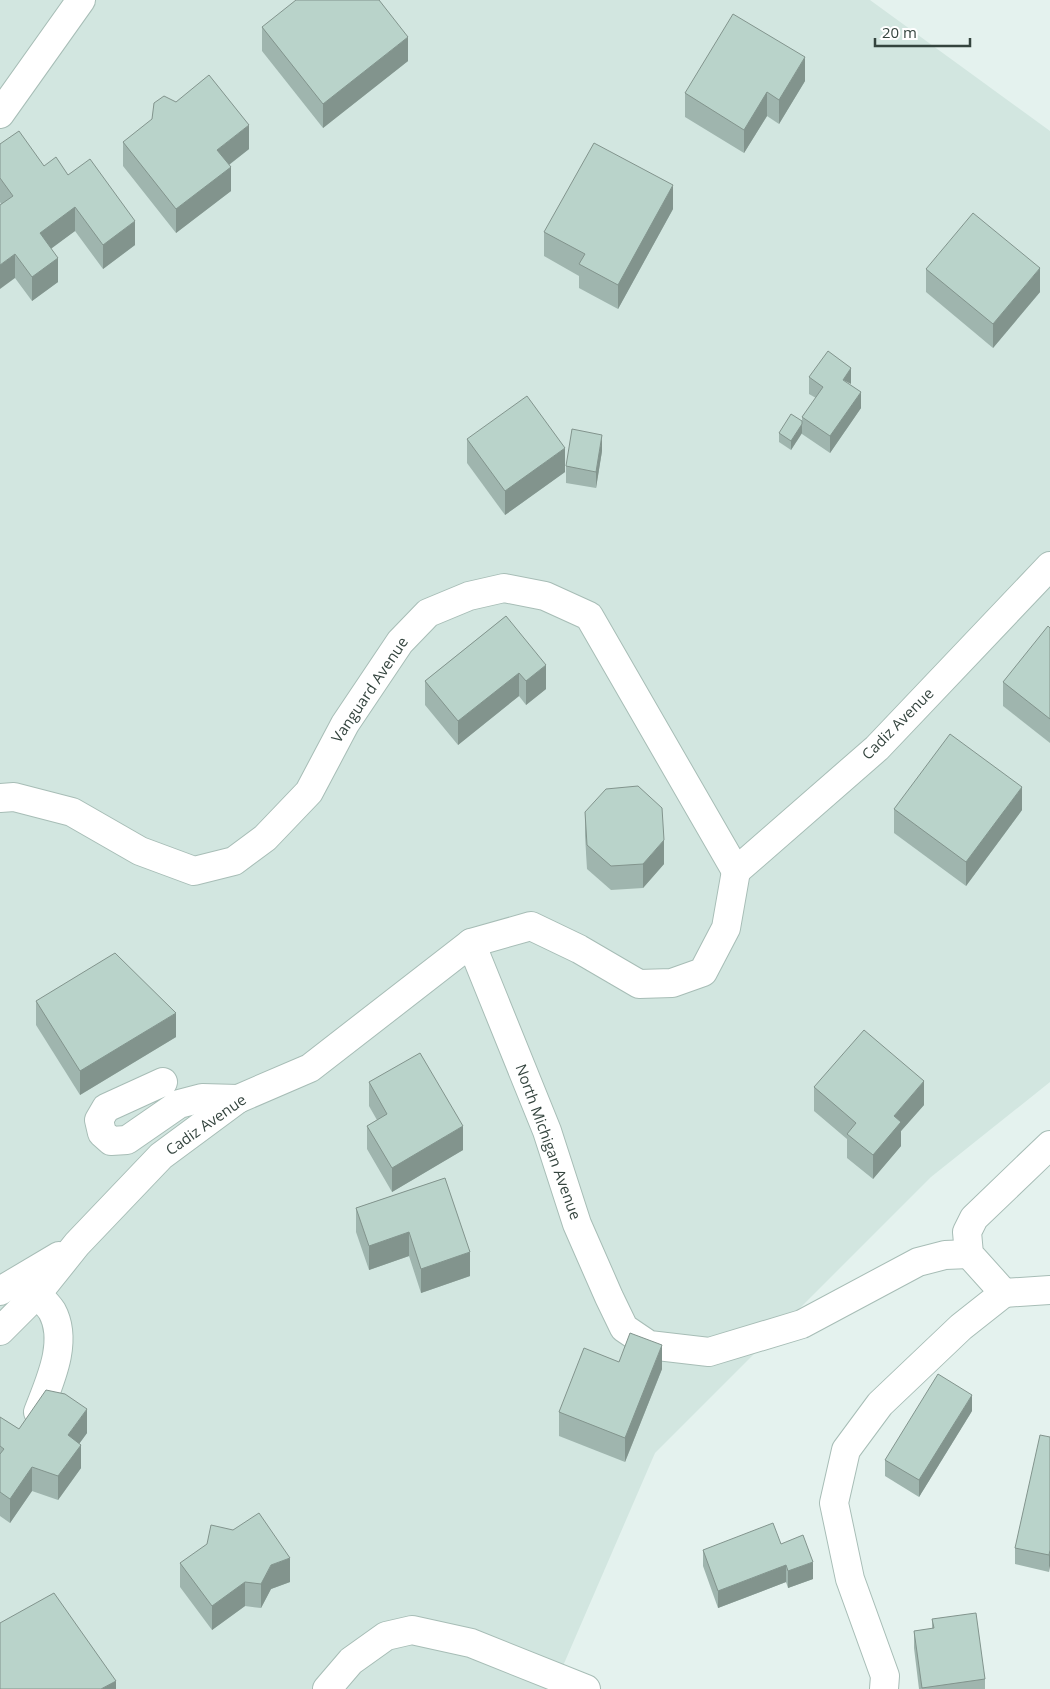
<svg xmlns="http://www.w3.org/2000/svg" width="1050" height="1689" font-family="'Open Sans',sans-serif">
  <rect width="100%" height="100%" fill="#e4f2ee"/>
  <path fill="#d2e6e0" d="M0 0H870L1050 131V1082L931 1177 655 1453 553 1689H0Z"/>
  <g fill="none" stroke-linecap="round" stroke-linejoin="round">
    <defs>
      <g id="minor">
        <path d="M0 114 81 0"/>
        <path d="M0 798 14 797 72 812 140 851 194 871 234 861 265 838 309 792 345 724 400 642 428 613 469 596 504 588 545 596 589 616 736 871"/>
        <path d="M736 871 726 928 703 972 672 983 639 984 579 949 531 926 471 943 547 1131 577 1224 609 1297 624 1328 649 1345 709 1352 802 1324 918 1262 945 1255 969 1254"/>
        <path d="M736 871 877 748 1050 566"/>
        <path d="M163 1082 106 1108 99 1120 102 1133 111 1141 127 1140 179 1104 202 1098 238 1099"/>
        <path d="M0 1291 59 1256"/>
        <path d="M1004 1293 1050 1290"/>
        <path d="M37 1294C42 1299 48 1305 52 1311 69 1342 49 1383 38 1412"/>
        <path d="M0 1331 37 1294 77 1244 161 1156 238 1099 310 1068 471 943"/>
        <path d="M327 1689 351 1661 386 1636 412 1630 471 1643 586 1689"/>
        <path d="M884 1689 885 1676 850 1579 834 1503 846 1450 880 1404 961 1327 1004 1293 969 1254 967 1232 974 1218 1050 1145"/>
      </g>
    </defs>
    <use href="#minor" stroke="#a7bdb6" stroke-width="30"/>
    <use href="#minor" stroke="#fff" stroke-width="28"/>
  </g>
  <g fill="#9fb5ae">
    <path d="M262 27 408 61 323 128 262 51Z"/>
    <path d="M805 81 779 124 767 116 744 153 685 117V93Z"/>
    <path d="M123 142 249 149 229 165 231 191 176 233 123 166Z"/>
    <path d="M0 144 44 166 68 175 135 245 103 269 75 231 51 248 58 282 32 301 15 278 1 204 0 202Z"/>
    <path d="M673 209 618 309 579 288V276L544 256V232Z"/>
    <path d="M926 269 1040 292 993 348 926 292Z"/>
    <path d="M809 377 851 385 861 408 830 453 802 434V433L791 450 779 442V433L802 421V417L816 398 809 394Z"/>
    <path d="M467 439 565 472 505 515 467 463Z"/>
    <path d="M602 451 596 488 566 483V466Z"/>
    <path d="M506 616 546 689 526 705 519 696 458 745 425 705V681Z"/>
    <path d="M1050 628V743L1003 706V682Z"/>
    <path d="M894 809 1022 810 966 886 894 833Z"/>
    <path d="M585 812 664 864 643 888 611 890 587 869 585 836Z"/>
    <path d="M36 1001 176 1037 80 1095 36 1025Z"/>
    <path d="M369 1082 463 1150 392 1192 367 1149V1126L377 1120 369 1106Z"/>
    <path d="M814 1087 924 1105 901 1131V1146L873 1179 847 1158V1139L814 1111Z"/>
    <path d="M445 1178 470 1276 421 1293 409 1256 369 1270 356 1232V1208Z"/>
    <path d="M619 1362 662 1369 625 1462 559 1436V1412Z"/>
    <path d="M972 1411 919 1497 885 1476V1460Z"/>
    <path d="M0 1417 19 1429 87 1433 79 1444 81 1468 58 1500 32 1491 10 1523 0 1516Z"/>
    <path d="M1050 1437 1049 1572 1015 1564V1548Z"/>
    <path d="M781 1544 813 1579 788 1588 786 1582 718 1608 703 1566V1550Z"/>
    <path d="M180 1563 290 1582 271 1589 261 1608 245 1606 212 1630 180 1587Z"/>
    <path d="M932 1619 985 1679V1689H919L914 1648V1631L932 1629Z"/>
  </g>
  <g fill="#82948d">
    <path d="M408 37V61L323 128V104Z"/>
    <path d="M805 57V81L779 124V100Z"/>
    <path d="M767 92V116L744 153V130Z"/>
    <path d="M249 125V149L217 174V150Z"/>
    <path d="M231 167V191L176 233V209Z"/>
    <path d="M673 185V209L618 309V285Z"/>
    <path d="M75 207V231L40 257V233Z"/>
    <path d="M135 221V245L103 269V245Z"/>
    <path d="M15 254V278L0 289V265Z"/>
    <path d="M58 258V282L32 301V277Z"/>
    <path d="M1040 268V292L993 348V324Z"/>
    <path d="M851 368V384L843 380Z"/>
    <path d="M861 392V408L830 453V436Z"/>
    <path d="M802 424V433L791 450V441Z"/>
    <path d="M602 435V451L596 488V472Z"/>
    <path d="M565 448V472L505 515V491Z"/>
    <path d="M546 665V689L526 705V681Z"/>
    <path d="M519 673V696L458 745V721Z"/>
    <path d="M1022 787V810L966 886V862Z"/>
    <path d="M664 840V864L643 888V864Z"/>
    <path d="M176 1013V1037L80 1095V1071Z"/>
    <path d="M924 1081V1105L901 1131V1146L873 1179V1155L894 1116Z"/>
    <path d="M463 1126V1150L392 1192V1168Z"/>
    <path d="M409 1232V1256L369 1270V1246Z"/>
    <path d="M470 1252V1276L421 1293V1269Z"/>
    <path d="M662 1345V1369L625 1462V1438Z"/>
    <path d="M972 1395V1411L919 1497V1480Z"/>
    <path d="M87 1409V1433L68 1459V1435Z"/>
    <path d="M81 1445V1468L58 1500V1476Z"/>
    <path d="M32 1467V1491L10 1523V1499Z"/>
    <path d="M1050 1550V1566L1049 1572V1555Z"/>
    <path d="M290 1558V1582L271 1589 261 1608V1584L271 1565Z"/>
    <path d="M813 1562V1579L788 1588V1571Z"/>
    <path d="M786 1565V1582L718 1608V1591Z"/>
    <path d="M245 1582V1606L212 1630V1606Z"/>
    <path d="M116 1681V1689H101Z"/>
  </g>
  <g fill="#b9d3ca" stroke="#82948d">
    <path d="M296 0H379L408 37 323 104 262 27Z"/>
    <path d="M733 14 805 57 779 100 767 92 744 130 685 93Z"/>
    <path d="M209 75 249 125 217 150 231 167 176 209 123 142 152 119 154 103 164 96 176 102Z"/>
    <path d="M19 131 44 166 56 157 68 175 90 159 135 221 103 245 75 207 40 233 58 258 32 277 15 254 0 265V205L13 196 0 178V144Z"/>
    <path d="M594 143 673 185 618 285 579 264 585 254 544 232Z"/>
    <path d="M973 213 1040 268 993 324 926 269Z"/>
    <path d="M828 351 851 368 843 380 861 392 830 436 802 417 823 387 809 377Z"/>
    <path d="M527 396 565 448 505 491 467 439Z"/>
    <path d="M791 414 802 421V424L791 441 779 433Z"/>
    <path d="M572 429 602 435 596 472 566 466Z"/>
    <path d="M506 616 546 665 526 681 519 673 458 721 425 681Z"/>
    <path d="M1048 626 1050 628V719L1003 682Z"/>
    <path d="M950 734 1022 787 966 862 894 809Z"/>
    <path d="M638 786 662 808 664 840 643 864 611 866 587 845 585 812 606 789Z"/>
    <path d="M115 953 176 1013 80 1071 36 1001Z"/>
    <path d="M864 1030 924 1081 894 1116 901 1122 873 1155 847 1134 856 1123 814 1087Z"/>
    <path d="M420 1053 463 1126 392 1168 367 1126 387 1114 369 1082Z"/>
    <path d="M445 1178 470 1252 421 1269 409 1232 369 1246 356 1208Z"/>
    <path d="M630 1333 662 1345 625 1438 559 1412 584 1348 619 1362Z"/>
    <path d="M938 1374 972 1395 919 1480 885 1460Z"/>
    <path d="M46 1390 65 1394 87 1409 68 1435 81 1445 58 1476 32 1467 10 1499 0 1492V1454L4 1449 0 1446V1417L19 1429Z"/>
    <path d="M1040 1435 1050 1437V1550L1049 1555 1015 1548Z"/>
    <path d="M259 1513 290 1558 271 1565 261 1584 245 1582 212 1606 180 1563 207 1544 211 1525 233 1530Z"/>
    <path d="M773 1523 781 1544 803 1535 813 1562 788 1571 786 1565 718 1591 703 1550Z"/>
    <path d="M54 1593 116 1681 101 1689H0V1623Z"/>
    <path d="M976 1613 985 1679 922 1688 914 1631 934 1628 932 1619Z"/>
  </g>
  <g text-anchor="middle" stroke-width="5" stroke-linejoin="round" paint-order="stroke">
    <g font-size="15" fill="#34443e" stroke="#fff">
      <text transform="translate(370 690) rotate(-56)" y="5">Vanguard Avenue</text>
      <text transform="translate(898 724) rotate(-45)" y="5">Cadiz Avenue</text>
      <text transform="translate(206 1125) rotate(-35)" y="5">Cadiz Avenue</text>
      <text transform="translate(548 1142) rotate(70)" y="5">North Michigan Avenue</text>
    </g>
  </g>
  <path d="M875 38v8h95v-8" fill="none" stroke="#34443e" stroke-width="2.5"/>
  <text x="882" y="38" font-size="15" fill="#34443e" stroke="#ffffff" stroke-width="4" paint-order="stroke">20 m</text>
</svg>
